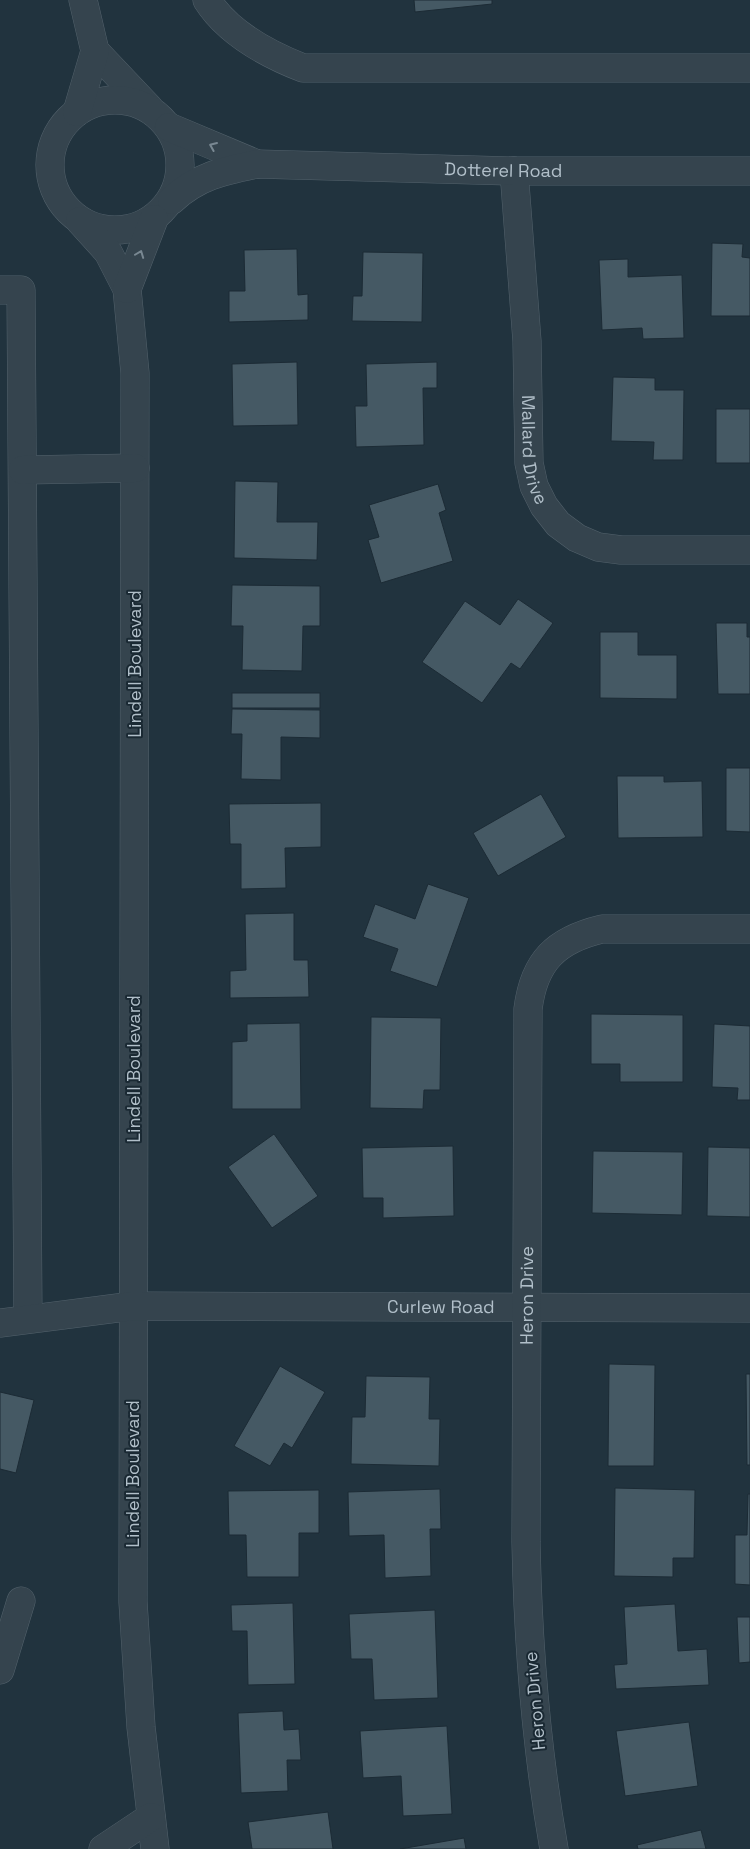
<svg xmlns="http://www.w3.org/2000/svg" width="750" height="1849" font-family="'Space Grotesk',sans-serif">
  <rect width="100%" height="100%" fill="#21333e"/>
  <g fill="#455964" stroke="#1c2b35">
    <path d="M414 0H492V4L415 12Z"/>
    <path d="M712 243 743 244 742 257 750 258V316H711Z"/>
    <path d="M297 249 298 295 308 294V320L229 322V291H245L244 250Z"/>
    <path d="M363 252 423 253 422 322 352 321 353 296H362Z"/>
    <path d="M628 259V277L682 275 684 338 643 339 642 328 602 330 599 260Z"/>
    <path d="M297 362 298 425 233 426 232 364Z"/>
    <path d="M437 362V388H423L424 445 356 447 355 406H367L366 364Z"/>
    <path d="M613 377 655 378V390H684L683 460H653L654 442 611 441Z"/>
    <rect x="716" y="409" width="34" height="54"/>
    <path d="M235 481 278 482 277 522H318L317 560 234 558Z"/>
    <path d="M438 484 446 510 439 513 453 561 381 583 368 540 379 537 369 505Z"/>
    <path d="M232 585 320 586V626H303L302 671 242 670 243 626H231Z"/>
    <path d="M518 599 553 623 520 669 511 663 482 703 422 662 465 601 500 625Z"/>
    <path d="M716 623H747V637H750V694H718Z"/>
    <path d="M600 632H638V655H677V699L600 698Z"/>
    <rect x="232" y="693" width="88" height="15"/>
    <path d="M232 709 320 710V738L281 737V780L241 779 242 734H231Z"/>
    <path d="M726 768H750V832L726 831Z"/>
    <path d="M617 776H664V782L702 781 703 837 618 838Z"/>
    <path d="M541 794 566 837 498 876 473 833Z"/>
    <path d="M321 803V847L285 848 286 888 241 889V844H230L229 804Z"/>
    <path d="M428 884 469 898 437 987 390 971 398 949 363 937 375 904 415 919Z"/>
    <path d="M294 913V960H308L309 997 230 998V971L246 970 245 914Z"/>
    <path d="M591 1014 683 1015V1082H620V1064H591Z"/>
    <path d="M371 1017 441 1018 440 1090H424L423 1109 370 1108Z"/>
    <path d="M300 1023 301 1109H232V1042L247 1041V1024Z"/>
    <path d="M714 1024 750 1026V1100H737L738 1088 712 1087Z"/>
    <path d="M274 1134 318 1196 272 1228 228 1167Z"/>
    <path d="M453 1146 454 1216 383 1218V1198H363L362 1148Z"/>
    <path d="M708 1147 750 1148V1217L707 1216Z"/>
    <path d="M593 1151 683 1152 682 1215 592 1213Z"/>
    <path d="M609 1364 655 1365 654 1466H608Z"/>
    <path d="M280 1366 325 1392 292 1448 284 1443 270 1466 234 1446Z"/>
    <path d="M746 1374H750V1465H747Z"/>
    <path d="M366 1376 430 1377 429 1419H440L439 1466 351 1464 352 1417H365Z"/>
    <path d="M0 1392 34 1400 16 1473 0 1469Z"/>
    <path d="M615 1488 695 1490 694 1558H673V1577L614 1576Z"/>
    <path d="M440 1489 441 1529H430L431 1576 385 1578 384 1535 349 1536 348 1492Z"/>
    <path d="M319 1490V1533H299V1577H247L246 1535H229L228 1491Z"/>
    <path d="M748 1494H750V1585L735 1584V1535H747Z"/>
    <path d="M293 1603 295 1684 248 1685 247 1631H232L231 1605Z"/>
    <path d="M675 1604 678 1651 707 1649 709 1685 616 1689 614 1665 627 1664 624 1607Z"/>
    <path d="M435 1610 438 1698 374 1700 372 1659H351L349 1614Z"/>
    <path d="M737 1617H750V1662L739 1663Z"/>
    <path d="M283 1711 284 1730 299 1729 301 1760H287L288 1791 241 1793 238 1713Z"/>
    <path d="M689 1722 698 1786 625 1796 616 1731Z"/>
    <path d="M447 1726 452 1814 403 1816 401 1776 363 1778 360 1731Z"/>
    <path d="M328 1812 333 1849H252L248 1822Z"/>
    <path d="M701 1830 706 1849H638L637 1845Z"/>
    <path d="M464 1838 466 1849H400Z"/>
  </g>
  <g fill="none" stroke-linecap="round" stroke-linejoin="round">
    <defs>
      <g id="minor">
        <path d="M207 0C228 33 267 54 303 68H750"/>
        <path d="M95 51 149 108"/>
        <circle cx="115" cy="165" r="65"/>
        <path d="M77 112 95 51 83 0"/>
        <path d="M169 127 257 164"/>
        <path id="s1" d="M514 171 527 341 529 463 534 486 544 506 558 524 577 538 598 547 621 550H750"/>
        <path id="s2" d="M172 200C198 176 223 171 257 164L514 171H750"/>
        <path d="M80 221 108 252 127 289 135 373 133 1602 141 1727 155 1849"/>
        <path d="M127 289 154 219"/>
        <path d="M0 290H21L28 1319"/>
        <path d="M23 470 135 468"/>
        <path id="s3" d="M0 1323 133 1306 750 1308"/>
        <path d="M0 1670 21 1601"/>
        <path d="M103 1849 151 1817"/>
        <path id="s4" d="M554 1849C536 1747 528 1645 526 1542L528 1009C534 961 556 940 602 929H750"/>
      </g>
    </defs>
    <use href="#minor" stroke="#53626c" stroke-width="29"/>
    <use href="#minor" stroke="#35444e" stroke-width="28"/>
  </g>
  <defs><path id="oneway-chevron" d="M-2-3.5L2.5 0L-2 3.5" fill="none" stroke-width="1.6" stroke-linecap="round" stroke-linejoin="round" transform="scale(1.25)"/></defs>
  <g stroke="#798892">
    <use href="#oneway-chevron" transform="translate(213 146) rotate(-157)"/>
    <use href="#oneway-chevron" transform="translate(140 254) rotate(-69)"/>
  </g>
  <g text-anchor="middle" stroke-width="4" stroke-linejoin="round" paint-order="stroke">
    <g font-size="18" fill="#b1bfc9" stroke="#1a2933">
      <text dy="6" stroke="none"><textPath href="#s2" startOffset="340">Dotterel Road</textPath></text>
      <text dy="6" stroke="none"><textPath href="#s1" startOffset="280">Mallard Drive</textPath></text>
      <text transform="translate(135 664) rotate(-90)" y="6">Lindell Boulevard</text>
      <text transform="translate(134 1069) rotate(-90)" y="6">Lindell Boulevard</text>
      <text dy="6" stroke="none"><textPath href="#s4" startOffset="555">Heron Drive</textPath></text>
      <text dy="6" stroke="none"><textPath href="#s3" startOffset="442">Curlew Road</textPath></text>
      <text transform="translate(133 1474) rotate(-90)" y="6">Lindell Boulevard</text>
      <text transform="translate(535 1701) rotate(-95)" y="6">Heron Drive</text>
    </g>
  </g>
</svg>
